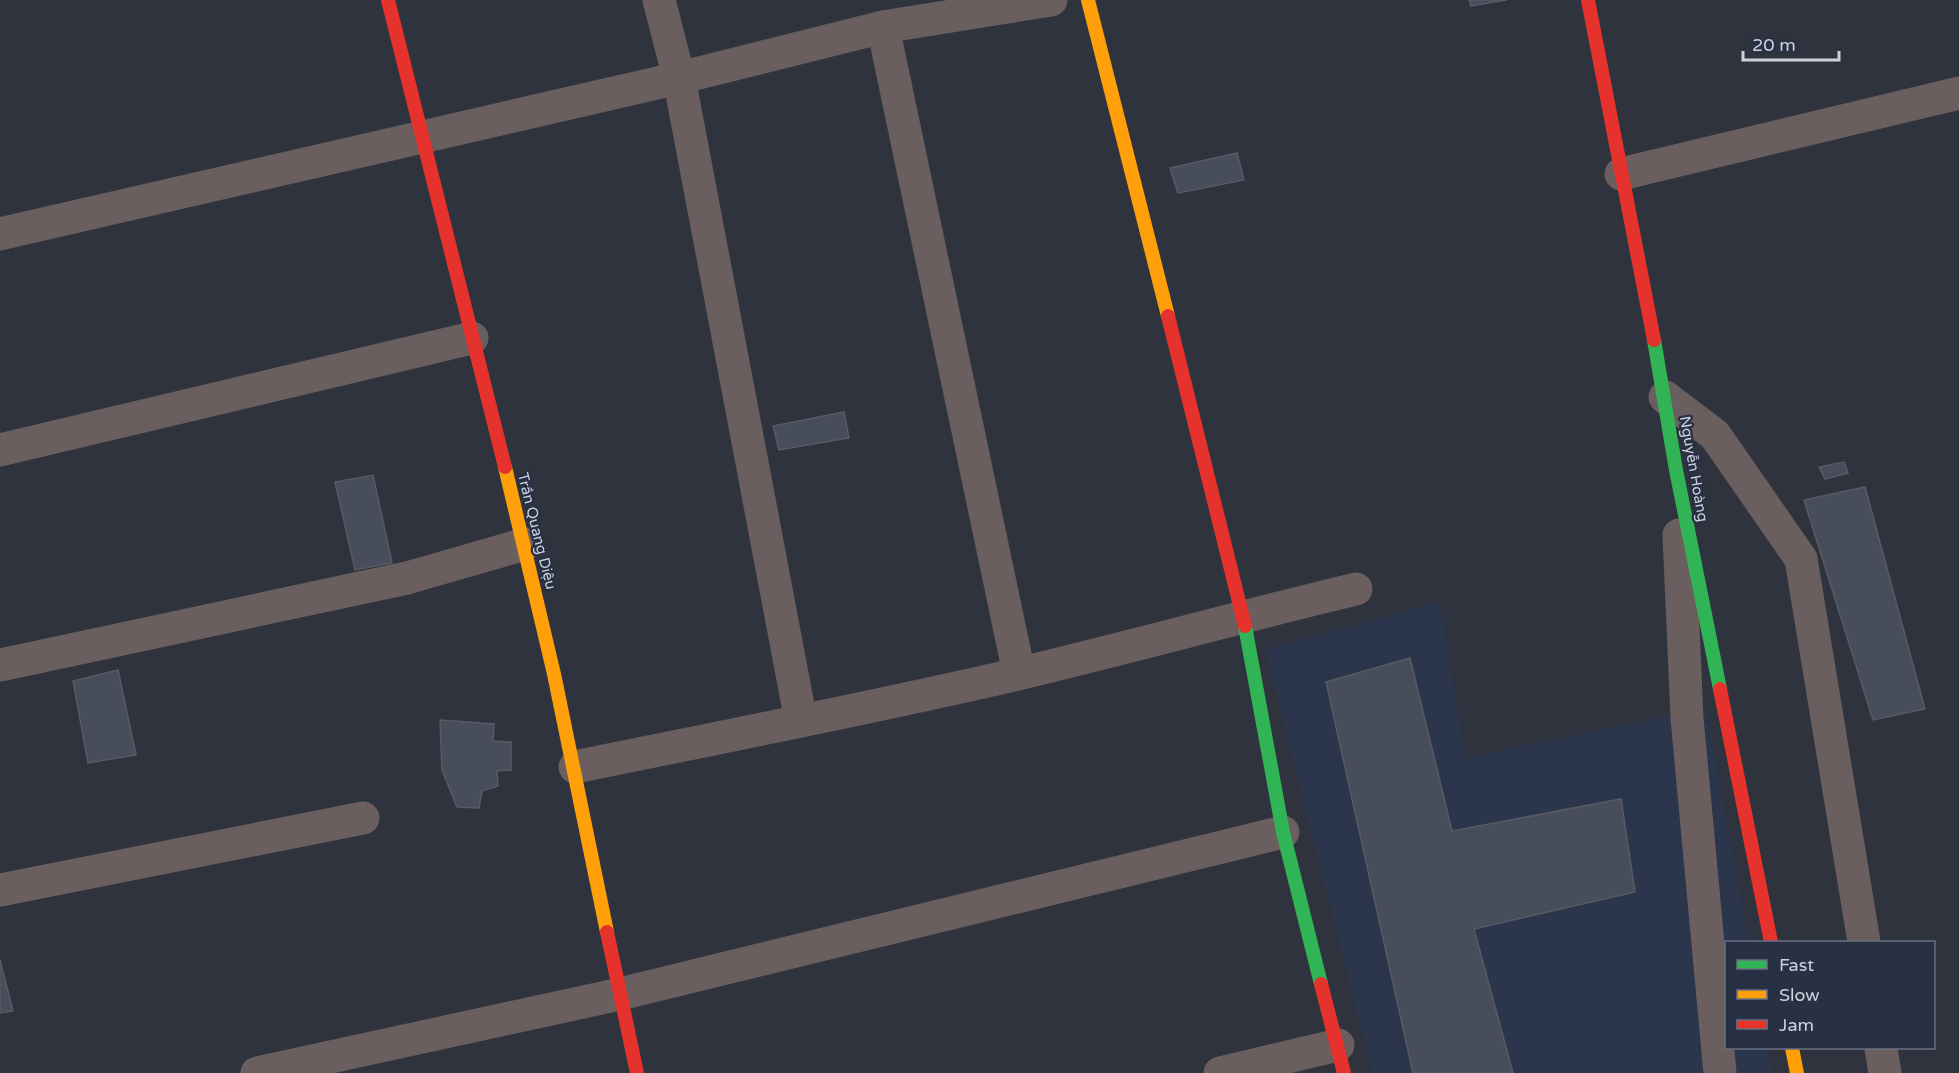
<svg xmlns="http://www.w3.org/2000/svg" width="1959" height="1073" font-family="'Varela Round',sans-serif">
  <rect width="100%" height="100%" fill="#2e333d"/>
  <path fill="#2b364c" d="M1440 602 1465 758 1706 708 1749 942H1726V1048H1768L1773 1073H1372L1265 649Z"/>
  <g fill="#474d5a" stroke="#575b64" stroke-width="1.5">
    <path d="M1469 0H1507L1471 6Z"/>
    <path d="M1237 153 1244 180 1178 193 1170 168Z"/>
    <path d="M844 412 849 438 779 450 773 426Z"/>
    <path d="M1844 462 1848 473 1825 479 1819 467Z"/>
    <path d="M373 475 392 563 355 570 335 482Z"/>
    <path d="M1865 487 1925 709 1873 720 1804 500Z"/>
    <path d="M1410 658 1452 831 1621 799 1635 892 1474 929 1513 1073H1413L1326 682Z"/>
    <path d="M118 670 136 755 88 763 73 681Z"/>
    <path d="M440 720 494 724 493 741 511 742V770L497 771 498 786 482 791 479 808 457 807 442 770Z"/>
    <path d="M0 960 13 1011 0 1013Z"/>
  </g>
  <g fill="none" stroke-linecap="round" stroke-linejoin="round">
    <g stroke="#6b5e5f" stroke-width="33">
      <path d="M659 0 679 78 801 721"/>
      <path d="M883 27 1019 673"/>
      <path d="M1621 174 1959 93"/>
      <path d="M0 234 679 78 883 27 1051 0"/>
      <path d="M1665 397 1715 435 1801 559 1864 942"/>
      <path d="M0 450 472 338"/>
      <path d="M1679 535 1687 718 1720 1073"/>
      <path d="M0 665 407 578 525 544"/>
      <path d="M575 767C722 737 871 708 1018 674 1131 647 1243 616 1356 589"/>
      <path d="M0 890 363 818"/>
      <path d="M1881 1048 1885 1073"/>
      <path d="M257 1073 620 994 1283 832"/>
      <path d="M1220 1073 1338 1045"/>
    </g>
    <g stroke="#30b455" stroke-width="14">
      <path d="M1654 340 1676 470 1720 689"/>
      <path d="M1245 626 1283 832 1321 984"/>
    </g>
    <g stroke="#ff9f0a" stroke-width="14">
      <path d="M1088 0 1168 316"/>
      <path d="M505 467 554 674 607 932"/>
      <path d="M1792 1048 1797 1073"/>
    </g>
    <g stroke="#e5322d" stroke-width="14">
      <path d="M388 0 505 467"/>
      <path d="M1588 0 1654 340"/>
      <path d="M1168 316 1245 626"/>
      <path d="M1720 689 1771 942"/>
      <path d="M607 932 637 1073"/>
      <path d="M1321 984 1344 1073"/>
    </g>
  </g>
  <g text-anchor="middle" stroke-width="4.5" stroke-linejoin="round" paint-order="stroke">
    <g font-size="15" fill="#ccd1dd" stroke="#283043">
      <text transform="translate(1694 469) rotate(80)" y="5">Nguyễn Hoàng</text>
      <text transform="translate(537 531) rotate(76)" y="5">Trần Quang Diệu</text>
    </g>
  </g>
  <rect x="1725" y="941" width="210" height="108" fill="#283043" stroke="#6a7081" stroke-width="1.5"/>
  <rect x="1737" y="960" width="30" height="9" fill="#30b455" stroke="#6a7081" stroke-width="1.5"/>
  <text x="1779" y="971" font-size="18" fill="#ccd1dd">Fast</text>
  <rect x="1737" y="990" width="30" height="9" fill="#ff9f0a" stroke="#6a7081" stroke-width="1.5"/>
  <text x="1779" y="1001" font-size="18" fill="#ccd1dd">Slow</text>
  <rect x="1737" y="1020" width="30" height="9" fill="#e5322d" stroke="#6a7081" stroke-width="1.5"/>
  <text x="1779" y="1031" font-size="18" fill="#ccd1dd">Jam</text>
  <path d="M1743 51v9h96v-9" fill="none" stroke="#ccd1dd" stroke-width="3"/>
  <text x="1752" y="51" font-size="18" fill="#ccd1dd" stroke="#283043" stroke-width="4.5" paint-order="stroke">20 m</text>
</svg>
